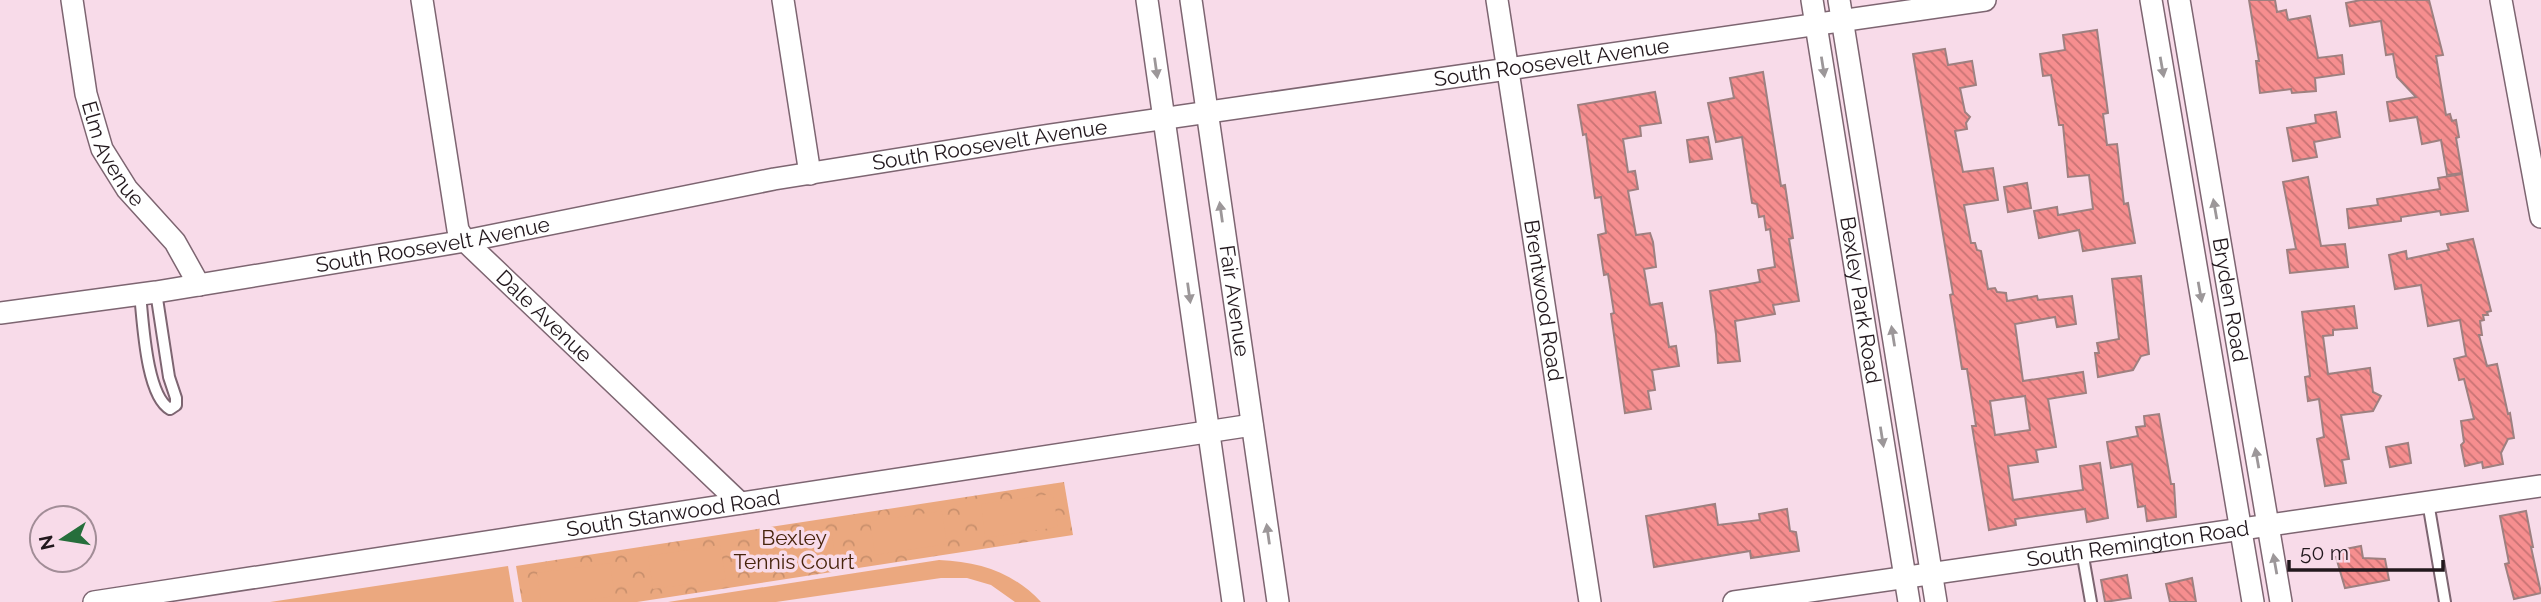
<svg xmlns="http://www.w3.org/2000/svg" width="2541" height="602" font-family="Raleway,sans-serif">
  <defs>
    <pattern id="park-crowns" width="20" height="18" patternUnits="userSpaceOnUse" patternTransform="scale(1.75)"><rect width="20" height="18" fill="#eba87f"/><path d="M2 6a3 3 0 1 1 6 0M12 15a3 3 0 1 1 6 0" fill="none" stroke="#c9906d"/></pattern>
    <pattern id="building-back-hatch" width="6" height="6" patternUnits="userSpaceOnUse" patternTransform="scale(1.75)"><rect width="6" height="6" fill="#f68e8f"/><path d="M-1 5l2 2M0 0l6 6M5-1l2 2" fill="none" stroke="#c77374"/></pattern>
  </defs>
  <rect width="100%" height="100%" fill="#f8dbe9"/>
  <path fill="url(#park-crowns)" d="M1064 482 1073 535 637 602H522L516 566Z"/>
  <g fill="#eba87f">
    <path d="M1053 494 1058 527 985 538 981 504Z"/>
    <path d="M942 511 947 544 875 555 870 521Z"/>
    <path d="M831 528 836 561 764 572 759 539Z"/>
    <path d="M720 545 726 579 653 589 648 556Z"/>
    <path d="M939 560C980 562 1013 572 1041 602H1015L991 585 967 578H941L776 602H668Z"/>
    <path d="M610 563 615 596 574 602H541L537 573Z"/>
    <path d="M508 566 514 602H270Z"/>
  </g>
  <g fill="url(#building-back-hatch)" stroke="#9e8080" stroke-width="2" fill-rule="evenodd">
    <path d="M2249 0H2275L2277 12 2286 10 2288 20 2310 16 2318 58 2342 55 2344 74 2315 78 2316 91 2292 93 2291 89 2260 93 2256 61H2259Z"/>
    <path d="M2361 0H2429L2443 55 2436 56 2446 115 2450 114 2452 121 2456 120 2459 137 2456 138 2462 173 2447 175 2441 140 2422 144 2417 117 2390 121 2387 102 2416 97 2397 77 2393 54 2386 55 2381 21 2350 26 2346 3Z"/>
    <path d="M2097 30 2108 113 2103 114 2107 145 2117 144 2124 204 2128 203 2135 243 2083 251 2079 230 2039 238 2034 211 2057 207 2058 215 2093 209 2089 175 2068 177 2063 125H2059L2051 75 2043 76 2040 54 2065 50 2063 35Z"/>
    <path d="M1945 49 1948 65 1972 61 1976 85 1960 88 1965 112 1970 117 1966 123 1967 129 1955 131 1963 172 1993 168 1998 200 1964 205 1971 243H1975L1977 250 1981 251 1988 289 1995 288 1997 292 2006 293 2007 301 2037 296 2038 300 2072 296 2076 324 2057 327 2055 317 2015 324 2023 381 2083 372 2086 393 2048 399 2056 447 2036 450 2038 462 2008 466 2013 500 2083 490 2080 466 2100 463 2108 518 2087 522 2085 509 2015 519 2016 525 1989 530 1972 426H1976L1967 369H1962L1955 325 1950 295 1953 294 1913 54ZM2025 396 2030 430 1995 435 1990 401Z"/>
    <path d="M1763 72 1781 186 1785 185 1793 238 1789 239 1799 301 1773 305 1775 314 1735 321 1740 361 1718 363 1716 334 1710 291 1760 282 1758 270 1775 267 1770 229 1766 230 1764 216 1759 217 1757 204 1752 203 1742 137 1716 142 1708 103 1734 98 1730 78Z"/>
    <path d="M1655 92 1661 123 1640 126 1641 136 1623 139 1628 172 1635 171 1638 189 1628 191 1636 235 1650 233 1653 242 1656 267 1644 269 1650 305 1662 303 1669 347 1676 346 1679 366 1652 370 1655 390 1648 391 1651 409 1625 413 1611 314 1614 313 1608 274 1604 275 1598 235 1606 233 1601 197 1595 198 1586 134 1583 135 1578 105Z"/>
    <path d="M2336 112 2340 137 2314 142 2317 157 2293 161 2287 128 2316 123 2315 115Z"/>
    <path d="M1708 137 1712 159 1690 162 1687 140Z"/>
    <path d="M2462 174 2468 211 2441 215 2440 211 2401 217V221L2349 228 2347 209 2378 205 2377 199 2440 189 2438 178Z"/>
    <path d="M2308 177 2321 246 2345 244 2348 267 2290 273 2287 250 2296 249 2283 182Z"/>
    <path d="M2027 183 2031 208 2008 212 2004 187Z"/>
    <path d="M2473 239 2491 311 2487 312 2488 315H2483L2484 320 2480 321 2482 335H2479L2487 366 2497 364 2508 414 2510 413 2514 438 2508 439 2501 453 2503 464 2483 468 2482 462 2465 466 2461 445 2464 442 2461 421 2474 419 2464 379 2459 380 2454 359 2466 356 2460 320 2428 326 2421 285 2395 289 2389 255 2406 251 2407 259 2449 250 2447 244Z"/>
    <path d="M2141 276 2149 354 2141 356 2133 370 2098 377 2095 353H2099L2097 343 2119 339 2112 279Z"/>
    <path d="M2354 306 2357 328 2333 330V335L2323 336 2328 374 2370 368 2373 392 2381 396 2373 411 2341 415 2349 459 2342 460 2346 483 2325 486 2317 439 2324 437 2319 399 2308 401 2305 377 2310 376 2302 312Z"/>
    <path d="M2159 414 2171 484H2174L2176 517 2147 521 2145 506 2138 507 2132 464 2111 468 2107 442 2138 436 2136 427 2145 426 2144 416Z"/>
    <path d="M2408 443 2411 463 2390 467 2386 447Z"/>
    <path d="M1715 504 1718 525 1760 520 1759 514 1787 509 1790 531 1796 532 1799 551 1751 558 1750 551 1654 567 1646 516Z"/>
    <path d="M2526 511 2533 547H2531L2541 593 2514 599 2505 564 2509 563 2500 516Z"/>
    <path d="M2361 546 2363 558 2385 559 2389 580 2345 588 2336 557 2341 556 2340 550Z"/>
    <path d="M2127 575 2131 598 2105 602 2101 580Z"/>
    <path d="M2192 578 2196 602H2170L2166 584Z"/>
  </g>
  <g fill="none" stroke-linecap="round" stroke-linejoin="round">
    <defs>
      <g id="service">
        <path d="M140 294C143 321 146 396 170 409L176 405V398L169 377 156 292"/>
        <path d="M2428 502 2445 602"/>
        <path d="M2082 551 2091 602"/>
      </g>
      <g id="minor">
        <path id="s1" d="M72 0 86 94 102 149 127 189 175 242 199 285"/>
        <path id="s2" d="M422 0 458 230 465 241 740 503"/>
        <path d="M783 0 810 174"/>
        <path d="M1147 0 1233 602"/>
        <path id="s3" d="M1191 0 1278 602"/>
        <path id="s4" d="M1497 0 1590 602"/>
        <path id="s5" d="M1812 0 1909 602"/>
        <path d="M1839 0 1936 602"/>
        <path d="M2151 0 2253 602"/>
        <path id="s6" d="M2179 0 2281 602"/>
        <path d="M2501 0 2541 217"/>
        <path id="s7" d="M0 313 156 292 465 241 774 179 1050 135 1985 0"/>
        <path id="s8" d="M94 602 1252 425"/>
        <path id="s9" d="M1734 602 2541 486"/>
      </g>
    </defs>
    <use href="#service" stroke="#7d6571" stroke-width="14"/>
    <use href="#minor" stroke="#7d6571" stroke-width="24"/>
    <use href="#service" stroke="#fff" stroke-width="10"/>
    <use href="#minor" stroke="#fff" stroke-width="21"/>
  </g>
  <defs><path id="oneway-solid" d="M-6-.8H1V-3.2L6.5 0L1 3.2V.8H-6Z" transform="scale(1.75)"/></defs>
  <g fill="#9c9799">
    <use href="#oneway-solid" transform="translate(1823 67) rotate(81)"/>
    <use href="#oneway-solid" transform="translate(2162 67) rotate(80)"/>
    <use href="#oneway-solid" transform="translate(1156 68) rotate(82)"/>
    <use href="#oneway-solid" transform="translate(2215 209) rotate(-100)"/>
    <use href="#oneway-solid" transform="translate(1221 212) rotate(-98)"/>
    <use href="#oneway-solid" transform="translate(2200 292) rotate(80)"/>
    <use href="#oneway-solid" transform="translate(1189 293) rotate(82)"/>
    <use href="#oneway-solid" transform="translate(1893 336) rotate(-99)"/>
    <use href="#oneway-solid" transform="translate(1882 437) rotate(81)"/>
    <use href="#oneway-solid" transform="translate(2257 458) rotate(-100)"/>
    <use href="#oneway-solid" transform="translate(1268 534) rotate(-98)"/>
    <use href="#oneway-solid" transform="translate(2275 564) rotate(-100)"/>
  </g>
  <g text-anchor="middle" stroke-width="7" stroke-linejoin="round" paint-order="stroke">
    <g font-size="21" fill="#22181d" stroke="#f8dbe9">
      <text dy="7" stroke="none"><textPath href="#s7" startOffset="1572">South Roosevelt Avenue</textPath></text>
      <text dy="7" stroke="none"><textPath href="#s7" startOffset="1004">South Roosevelt Avenue</textPath></text>
      <text dy="7" stroke="none"><textPath href="#s1" startOffset="161">Elm Avenue</textPath></text>
      <text dy="7" stroke="none"><textPath href="#s7" startOffset="438">South Roosevelt Avenue</textPath></text>
      <text dy="7" stroke="none"><textPath href="#s3" startOffset="304">Fair Avenue</textPath></text>
      <text dy="7" stroke="none"><textPath href="#s4" startOffset="304">Brentwood Road</textPath></text>
      <text dy="7" stroke="none"><textPath href="#s5" startOffset="304">Bexley Park Road</textPath></text>
      <text dy="7" stroke="none"><textPath href="#s6" startOffset="304">Bryden Road</textPath></text>
      <text dy="7" stroke="none"><textPath href="#s2" startOffset="355">Dale Avenue</textPath></text>
      <text dy="7" stroke="none"><textPath href="#s8" startOffset="586">South Stanwood Road</textPath></text>
      <text dy="7" stroke="none"><textPath href="#s9" startOffset="408">South Remington Road</textPath></text>
    </g>
    <g font-size="21" fill="#47240d" stroke="#f8dbe9">
      <text x="794" y="545">Bexley<tspan x="794" dy="24">Tennis Court</tspan></text>
    </g>
  </g>
  <g transform="translate(63 539) rotate(258)"><circle r="33" fill="#f8dbe9" stroke="#a28d97" stroke-width="2"/>
  <path d="M0-5L12 26L0 18L-12 26Z" fill="#266e3b"/>
  <text y="-10" font-size="19" font-weight="bold" text-anchor="middle" fill="#22181d">N</text>
  </g>
  <path d="M2289 560v10h154v-10" fill="none" stroke="#22181d" stroke-width="3.5"/>
  <text x="2300" y="560" font-size="21" fill="#22181d" stroke="#f8dbe9" stroke-width="5" paint-order="stroke">50 m</text>
</svg>
